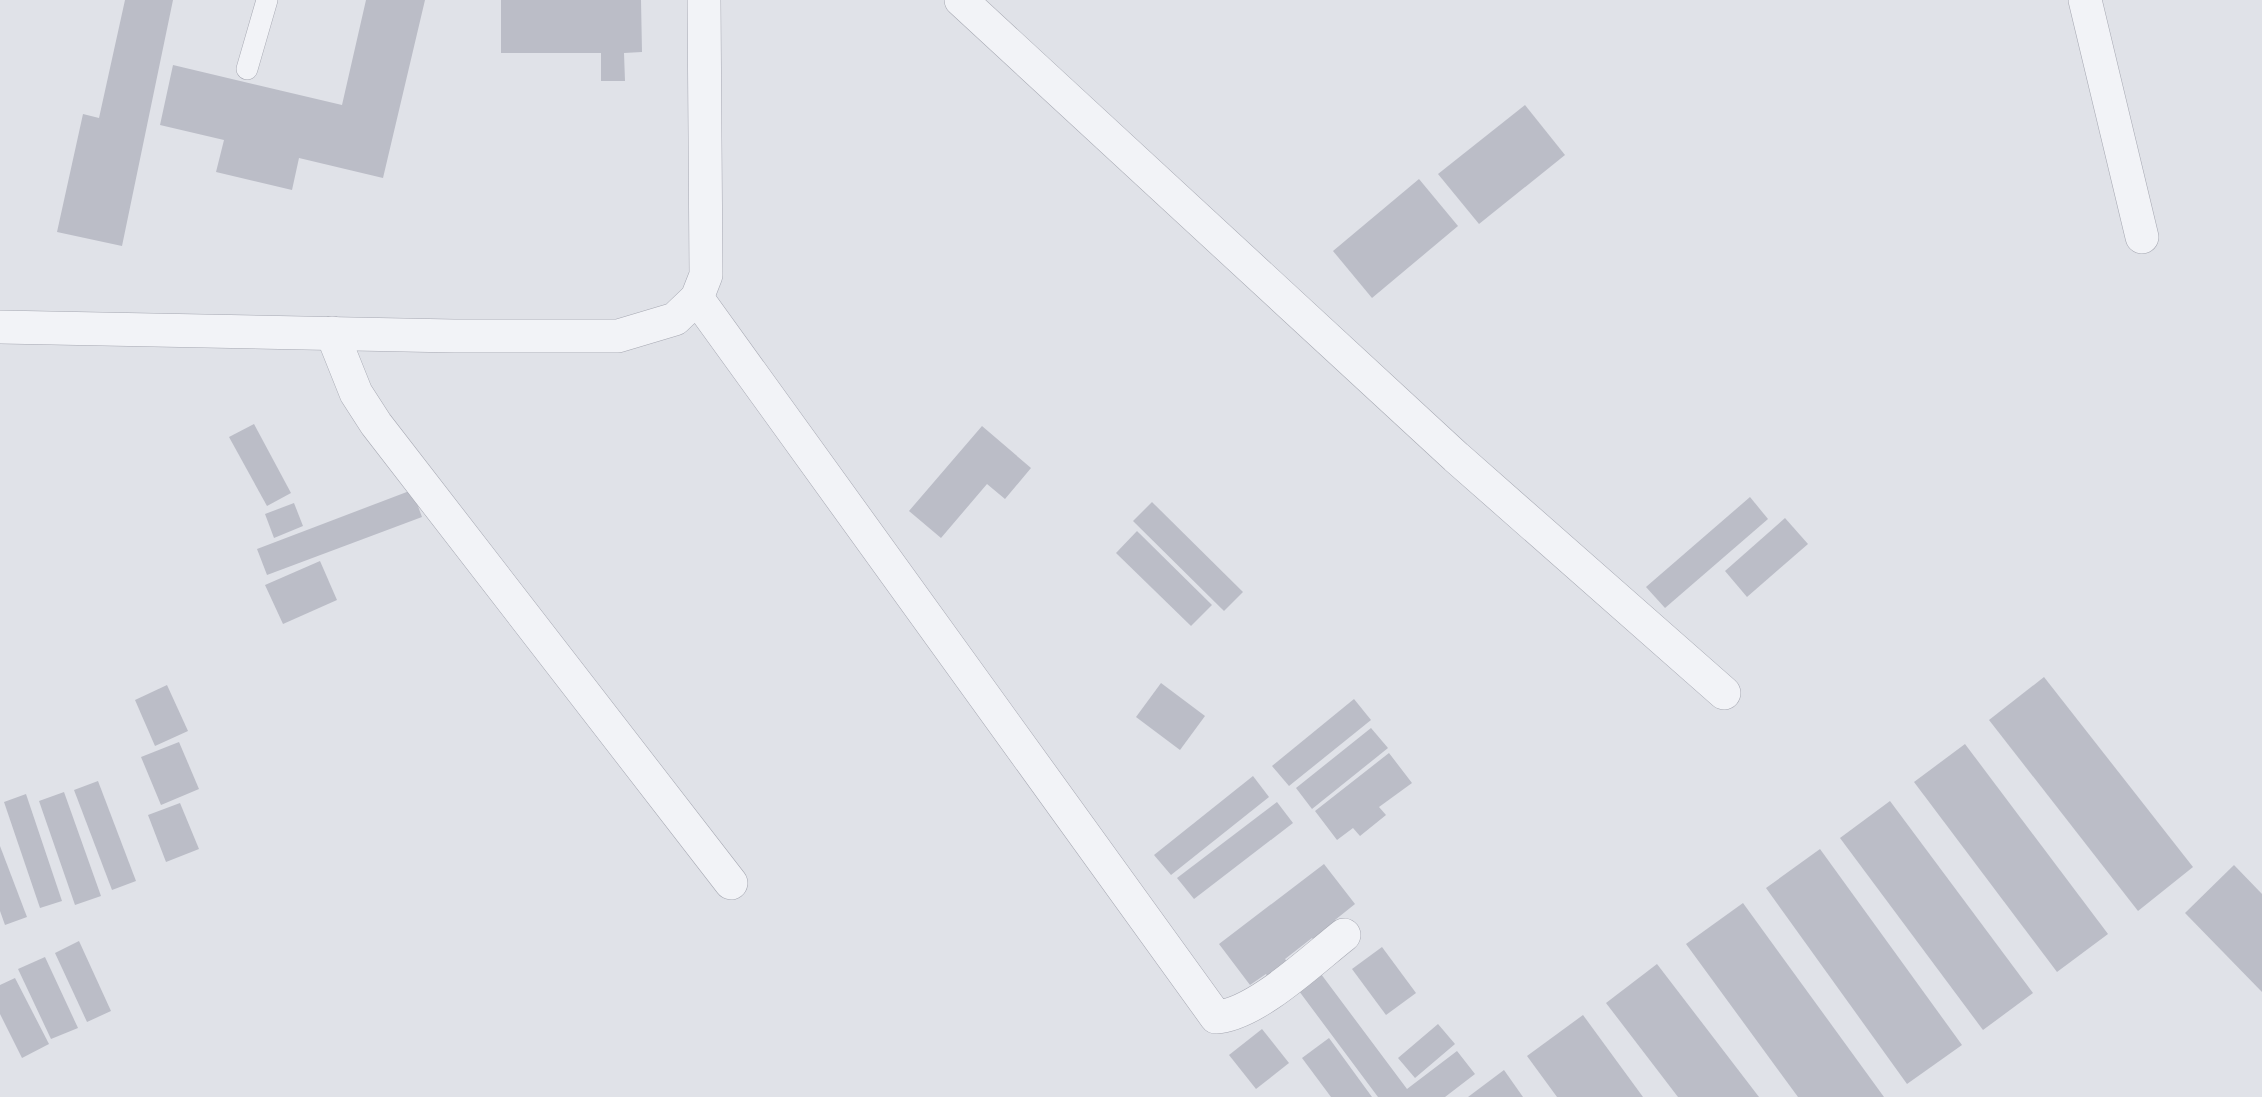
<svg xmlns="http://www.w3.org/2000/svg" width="2262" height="1097" font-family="Inter,sans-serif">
  <rect width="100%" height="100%" fill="#e0e2e8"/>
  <g fill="#bbbdc7">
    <path d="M125 0H173L122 246 57 232 83 114 99 118Z"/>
    <path d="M366 0H425L383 178 299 158 292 190 216 172 224 140 160 125 173 65 342 105Z"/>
    <path d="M501 0H641L642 52 624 53 625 81H601V53H501Z"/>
    <path d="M1525 105 1565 155 1479 224 1438 174Z"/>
    <path d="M1419 179 1458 226 1372 298 1333 251Z"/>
    <path d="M254 424 291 493 267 506 229 437Z"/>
    <path d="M982 426 1031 468 1005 499 987 484 941 538 909 511Z"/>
    <path d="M412 490 422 517 267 575 257 549Z"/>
    <path d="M1750 497 1768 519 1665 608 1646 587Z"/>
    <path d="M1152 502 1243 592 1224 611 1133 521Z"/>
    <path d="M294 503 303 526 274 538 265 514Z"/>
    <path d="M1785 518 1808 544 1747 597 1725 571Z"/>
    <path d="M1137 531 1212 605 1191 626 1116 553Z"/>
    <path d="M320 561 337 600 283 624 265 585Z"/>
    <path d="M2044 677 2193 867 2138 911 1989 720Z"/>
    <path d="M1161 683 1205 716 1180 750 1136 717Z"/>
    <path d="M167 685 188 731 155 746 135 700Z"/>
    <path d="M1354 699 1371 720 1289 786 1272 766Z"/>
    <path d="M1371 728 1388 748 1312 809 1296 788Z"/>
    <path d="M179 742 199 789 161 805 141 757Z"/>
    <path d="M1965 744 2108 934 2057 972 1914 782Z"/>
    <path d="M1389 753 1412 783 1379 807 1386 815 1360 836 1353 828 1337 840 1315 811Z"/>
    <path d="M1253 776 1269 797 1171 875 1154 855Z"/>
    <path d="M98 781 136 881 112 890 74 790Z"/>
    <path d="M64 792 101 896 75 905 39 801Z"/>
    <path d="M26 794 62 901 40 908 4 802Z"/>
    <path d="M1890 801 2033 993 1983 1030 1840 838Z"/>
    <path d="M1277 802 1293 823 1194 899 1177 878Z"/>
    <path d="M180 803 199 849 166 862 148 815Z"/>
    <path d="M0 846 27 917 5 925 0 911Z"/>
    <path d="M1820 849 1962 1045 1907 1084 1766 888Z"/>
    <path d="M1324 864 1355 904 1335 920 1340 926 1317 944 1312 938 1285 959 1288 963 1269 979 1266 974 1250 985 1219 944Z"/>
    <path d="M2234 865 2262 894V992L2185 913Z"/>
    <path d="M1743 903 1884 1097H1798L1686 944Z"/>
    <path d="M79 941 111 1011 87 1022 55 953Z"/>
    <path d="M1382 947 1416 993 1386 1015 1352 969Z"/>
    <path d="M45 957 78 1028 51 1039 18 969Z"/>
    <path d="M1657 964 1759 1097H1678L1606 1003Z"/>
    <path d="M1321 974 1407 1089 1457 1051 1475 1074 1445 1097H1378L1299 991Z"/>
    <path d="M15 978 49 1044 22 1058 0 1014V985Z"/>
    <path d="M1583 1015 1643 1097H1557L1527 1056Z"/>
    <path d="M1438 1024 1455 1044 1415 1078 1398 1058Z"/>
    <path d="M1262 1029 1289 1063 1256 1089 1229 1055Z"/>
    <path d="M1329 1038 1372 1097H1331L1302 1058Z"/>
    <path d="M1504 1070 1523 1097H1468Z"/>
  </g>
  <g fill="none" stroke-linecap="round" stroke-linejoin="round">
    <defs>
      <path id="lane" d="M247 69 267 0"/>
      <g id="street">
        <path d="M961 0 1456 457 1724 693"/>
        <path d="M2085 0 2142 237"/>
        <path d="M697 298 1216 1017C1255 1015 1312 960 1344 935"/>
        <path d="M0 327 454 336H618L675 319 697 298 706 275 704 0"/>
        <path d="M332 333 356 393 376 424 731 883"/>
      </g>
    </defs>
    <use href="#lane" stroke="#a6a8b2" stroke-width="22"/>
    <use href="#street" stroke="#a6a8b2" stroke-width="34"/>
    <use href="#lane" stroke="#f2f3f7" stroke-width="21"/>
    <use href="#street" stroke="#f2f3f7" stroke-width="33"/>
  </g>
</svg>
